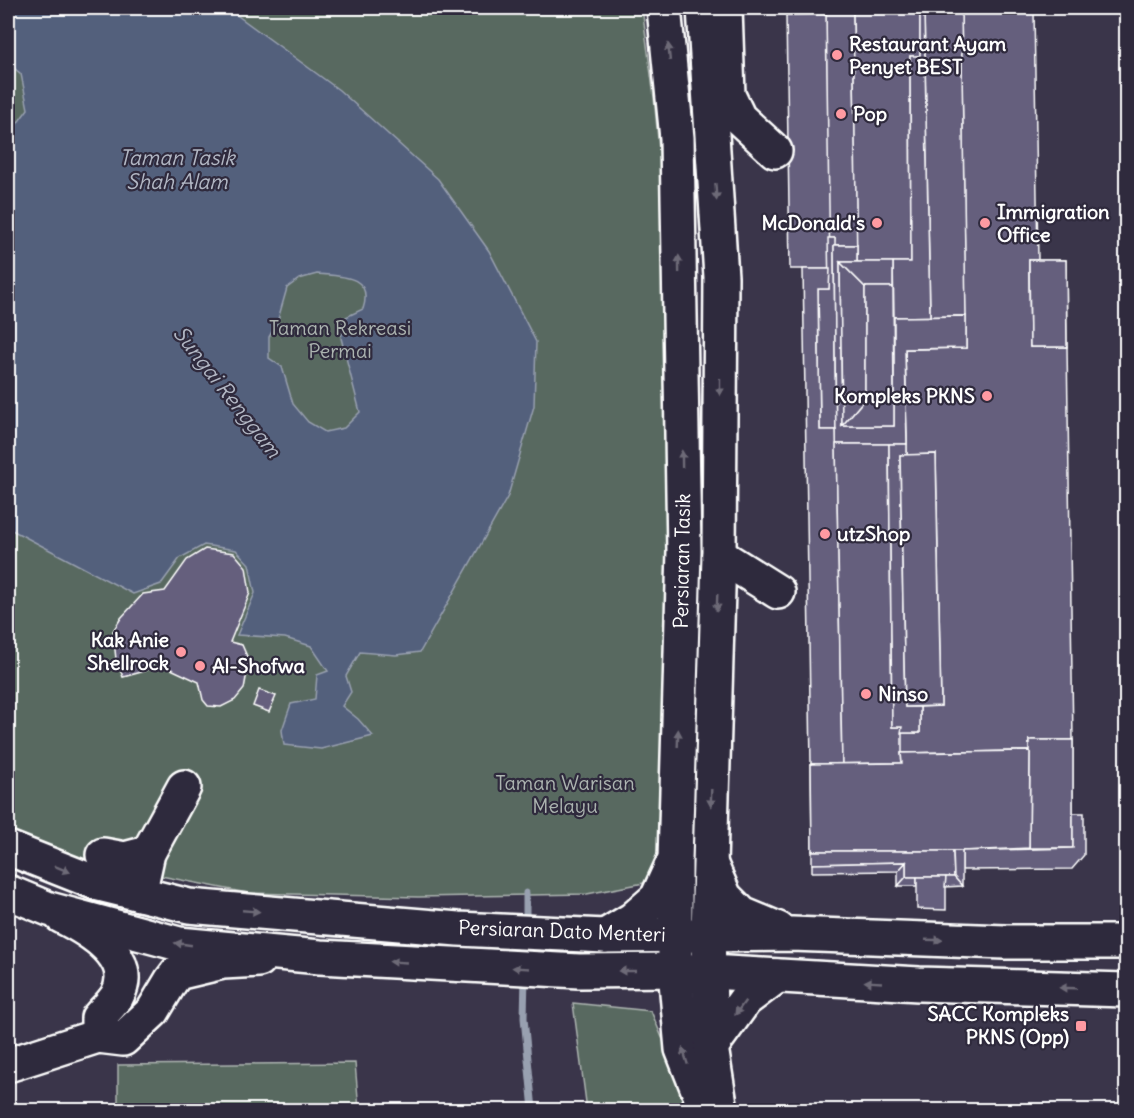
<svg xmlns="http://www.w3.org/2000/svg" width="1134" height="1118" font-family="Delius,sans-serif">
  <rect width="100%" height="100%" fill="#3a354a"/>
  <filter id="ink" filterUnits="userSpaceOnUse"><feTurbulence type="fractalNoise" baseFrequency=".0167" numOctaves="2"/><feDisplacementMap in="SourceGraphic" scale="12" xChannelSelector="R" yChannelSelector="G"/><feConvolveMatrix kernelMatrix="1 2 1 2 8 2 1 2 1" color-interpolation-filters="sRGB"/></filter>
  <g filter="url(#ink)">
    <g fill="#596961" stroke="#acb4b0" stroke-width="1.5">
      <path d="M8 8H642L654 97 674 308 664 826 654 881 587 894 418 897 247 893 75 859 8 830Z"/>
      <path d="M573 1003 651 1011 692 1110H587Z"/>
      <path d="M355 1063 359 1110H118V1065Z"/>
    </g>
    <path fill="#53607c" stroke="#98a0b0" stroke-width="1.5" fill-rule="evenodd" d="M8 8H227L339 90 438 179 489 251 536 342 534 406 508 496 420 652 396 655 360 652 346 676 351 692 342 706 358 719 373 736 321 749 284 745 282 730 291 704 315 699 317 675 328 671 311 646 285 638 237 635 255 593 249 564 236 550 204 545 180 558 161 584 133 594 8 528V136L28 109 21 74 8 63ZM317 274C341 276 374 275 363 309L346 317 341 338 360 412 344 428 325 432 308 422 293 404 282 367 269 358V337L277 323 287 288 299 279Z"/>
    <g fill="none" stroke-linecap="round" stroke-linejoin="round">
      <g stroke="#98a0b0" stroke-width="7">
        <path d="M526 923V893"/>
        <path d="M525 976 524 1018 533 1110"/>
      </g>
    </g>
    <g fill="#655f7d" stroke="#fff" stroke-width="1.5">
      <path d="M801 8H826V14H802Z"/>
      <path d="M826 8H853L857 245H834L835 238H828Z"/>
      <path d="M853 8H997V11H1034L1038 260H1029L1030 347H1067L1073 740H1029L1030 751 901 753V733H920V707L941 706 936 454 907 455 905 349 966 348 961 9 853 10Z"/>
      <rect x="997" y="8" width="37" height="3"/>
      <rect x="997" y="8" width="37" height="3"/>
      <path d="M961 9 966 316 930 317 924 10Z"/>
      <path d="M853 10H920V56H910L911 262H857Z"/>
      <path d="M920 10H924L930 317H894L893 262H911L910 56H920Z"/>
      <path d="M826 14 830 269H790L786 15Z"/>
      <path d="M828 238H835L836 430H820L818 289H829Z"/>
      <path d="M834 245H857V262H840L842 426H894V317L966 316V348L905 349 907 444H836Z"/>
      <path d="M834 245H857V262H840L842 426H894V317L966 316V348L905 349 907 444H836Z"/>
      <path d="M1029 260H1066L1067 347H1030Z"/>
      <path d="M1029 260H1066L1067 347H1030Z"/>
      <path d="M840 262 865 287V399L842 426Z"/>
      <path d="M840 262H893V287H865Z"/>
      <path d="M803 269H830L829 289H818L820 430H836L842 764H811Z"/>
      <path d="M865 287H893L894 399H865Z"/>
      <path d="M865 399H894V426H842Z"/>
      <path d="M836 444H889L892 727H902V763L842 764Z"/>
      <path d="M889 444H907V455H900L905 707H920V733H901L902 727H892Z"/>
      <path d="M936 454 941 706 905 707 900 455Z"/>
      <path d="M205 549 234 553 246 567 250 593 230 642 242 645 249 661 244 689 235 700 221 707 208 706 203 700 199 682 156 662 145 671 123 677 116 659 113 631 121 618 143 594 165 591 187 560Z"/>
      <path d="M259 690 276 696 269 712 253 706Z"/>
      <rect x="1029" y="740" width="44" height="108"/>
      <rect x="1029" y="740" width="44" height="108"/>
      <path d="M1030 751 1029 848 962 851H812L811 764 902 763 901 753Z"/>
      <path d="M1030 751 1029 848 962 851H812L811 764 902 763 901 753Z"/>
      <path d="M1073 813H1084V855L1072 869 962 870V851L1073 848Z"/>
      <path d="M812 851H953L954 877H906V862L812 864Z"/>
      <path d="M953 851H962V886L954 877Z"/>
      <path d="M906 862V877L898 886V871Z"/>
      <path d="M906 862 898 871 812 872V864Z"/>
      <path d="M906 877H917V886H898Z"/>
      <path d="M917 877H946V910L917 909Z"/>
      <path d="M946 877H954L962 886 945 887Z"/>
    </g>
    <g fill="none" stroke-linecap="round" stroke-linejoin="round">
      <defs>
        <g id="minor">
          <path d="M725 8 728 95 739 118 775 151"/>
          <path d="M719 555 778 592"/>
          <path d="M103 855 125 859 148 853"/>
          <path d="M139 894 148 853 184 787"/>
          <path d="M61 916C89 930 138 958 117 996 112 1004 104 1011 98 1018V1036"/>
          <path d="M8 1065 98 1036 123 1039 153 1011 171 981 177 973 223 962 259 960"/>
        </g>
        <g id="major">
          <path d="M664 8 677 138 684 551 675 860V970L682 1049 706 1110"/>
          <path d="M704 8 721 277 719 555 708 934 711 1047 721 1110"/>
          <path d="M8 848 99 884 189 906 458 929 605 936 792 934 1005 942H1126"/>
          <path d="M711 865 725 897 742 914 778 929"/>
          <path d="M8 892 49 909 179 944 320 957 579 971 675 970 919 984 1126 990"/>
          <path d="M605 936 633 919 657 898 673 863"/>
          <path d="M711 1047 745 1000 777 976"/>
        </g>
      </defs>
      <use href="#minor" stroke="#fff" stroke-width="38"/>
      <use href="#major" stroke="#fff" stroke-width="38"/>
      <use href="#minor" stroke="#2f2a3d" stroke-width="33"/>
      <use href="#major" stroke="#2f2a3d" stroke-width="33"/>
    </g>
    <defs><path id="oneway-solid" d="M-6-.8H1V-3.2L6.5 0L1 3.2V.8H-6Z" transform="scale(1.5)"/></defs>
    <g fill="#6d6a77">
      <use href="#oneway-solid" transform="translate(669 52) rotate(-96)"/>
      <use href="#oneway-solid" transform="translate(716 192) rotate(86)"/>
      <use href="#oneway-solid" transform="translate(679 264) rotate(-91)"/>
      <use href="#oneway-solid" transform="translate(720 387) rotate(90)"/>
      <use href="#oneway-solid" transform="translate(682 459) rotate(-91)"/>
      <use href="#oneway-solid" transform="translate(717 603) rotate(92)"/>
      <use href="#oneway-solid" transform="translate(678 738) rotate(-88)"/>
      <use href="#oneway-solid" transform="translate(711 798) rotate(92)"/>
      <use href="#oneway-solid" transform="translate(62 869) rotate(22)"/>
      <use href="#oneway-solid" transform="translate(251 911) rotate(5)"/>
      <use href="#oneway-solid" transform="translate(934 940) rotate(2)"/>
      <use href="#oneway-solid" transform="translate(183 944) rotate(-172)"/>
      <use href="#oneway-solid" transform="translate(398 962) rotate(-177)"/>
      <use href="#oneway-solid" transform="translate(521 968) rotate(-177)"/>
      <use href="#oneway-solid" transform="translate(627 971) rotate(180)"/>
      <use href="#oneway-solid" transform="translate(873 982) rotate(-177)"/>
      <use href="#oneway-solid" transform="translate(1068 988) rotate(-178)"/>
      <use href="#oneway-solid" transform="translate(740 1008) rotate(126)"/>
      <use href="#oneway-solid" transform="translate(685 1056) rotate(-108)"/>
    </g>
  </g>
  <g fill="#ff9aa2" stroke="#2f2a3d" stroke-width="2">
    <circle cx="837" cy="55" r="6"/>
    <circle cx="841" cy="114" r="6"/>
    <circle cx="877" cy="223" r="6"/>
    <circle cx="985" cy="223" r="6"/>
    <circle cx="987" cy="396" r="6"/>
    <circle cx="825" cy="534" r="6"/>
    <circle cx="181" cy="652" r="6"/>
    <circle cx="200" cy="666" r="6"/>
    <circle cx="866" cy="694" r="6"/>
    <rect x="1075" y="1020" width="12" height="12" rx="3"/>
  </g>
  <g text-anchor="middle" stroke-width="4.5" stroke-linejoin="round" paint-order="stroke">
    <g font-size="20" font-weight="bold" fill="#fff" stroke="#2f2a3d" text-anchor="start">
      <text x="849" y="51">Restaurant Ayam<tspan x="849" dy="23">Penyet BEST</tspan></text>
      <text x="853" y="121">Pop</text>
      <text x="997" y="219">Immigration<tspan x="997" dy="23">Office</tspan></text>
      <text x="865" y="230" text-anchor="end">McDonald's</text>
      <text x="975" y="403" text-anchor="end">Kompleks PKNS</text>
      <text x="837" y="541">utzShop</text>
      <text x="169" y="647" text-anchor="end">Kak Anie<tspan x="169" dy="23">Shellrock</tspan></text>
      <text x="212" y="673">Al-Shofwa</text>
      <text x="878" y="701">Ninso</text>
      <text x="1069" y="1021" text-anchor="end">SACC Kompleks<tspan x="1069" dy="23">PKNS (Opp)</tspan></text>
    </g>
    <g font-size="20" fill="#acb4b0" stroke="#2f2a3d">
      <text x="340" y="335">Taman Rekreasi<tspan x="340" dy="23">Permai</tspan></text>
      <text x="565" y="790">Taman Warisan<tspan x="565" dy="23">Melayu</tspan></text>
    </g>
    <g font-size="20" fill="#fff" stroke="#2f2a3d">
      <text transform="translate(682 561) rotate(-89)" y="7">Persiaran Tasik</text>
      <text transform="translate(562 931) rotate(2)" y="7">Persiaran Dato Menteri</text>
    </g>
    <g font-size="21" font-style="italic" fill="#b2b7c4" stroke="#2f2a3d">
      <text x="177" y="165">Taman Tasik<tspan x="177" dy="24">Shah Alam</tspan></text>
      <text transform="translate(227 392) rotate(52)" y="7">Sungai Renggam</text>
    </g>
  </g>
  <rect width="1134" height="1118" fill="none" stroke="#2f2a3d" stroke-width="30"/>
  <rect x="15" y="15" width="1104" height="1088" fill="none" stroke="#fff" stroke-width="2" filter="url(#ink)"/>
</svg>
